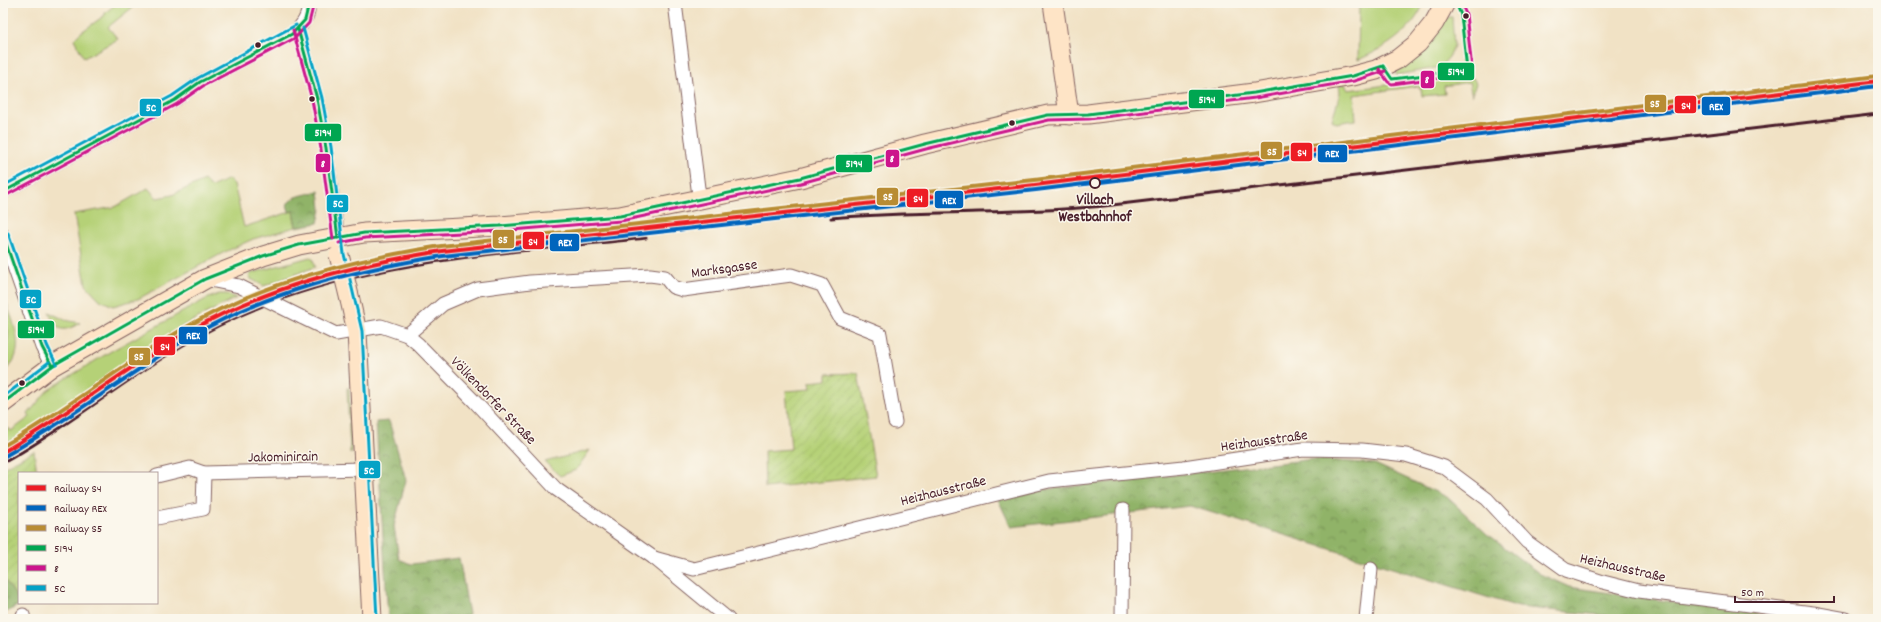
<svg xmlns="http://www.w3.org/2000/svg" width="1881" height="622" font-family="Dekko,sans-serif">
  <defs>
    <pattern id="forest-crowns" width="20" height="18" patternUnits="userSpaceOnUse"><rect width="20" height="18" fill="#90b368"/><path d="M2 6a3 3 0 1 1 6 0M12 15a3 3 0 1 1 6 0" fill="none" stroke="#789156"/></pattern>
    <pattern id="garden-furrows" width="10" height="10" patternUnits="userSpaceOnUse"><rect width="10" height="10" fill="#b5d177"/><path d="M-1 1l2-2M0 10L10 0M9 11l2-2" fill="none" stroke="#9db367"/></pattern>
  </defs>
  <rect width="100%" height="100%" fill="#fbf7ec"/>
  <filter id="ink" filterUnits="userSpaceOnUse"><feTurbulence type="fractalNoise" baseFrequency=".025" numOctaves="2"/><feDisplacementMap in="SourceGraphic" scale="8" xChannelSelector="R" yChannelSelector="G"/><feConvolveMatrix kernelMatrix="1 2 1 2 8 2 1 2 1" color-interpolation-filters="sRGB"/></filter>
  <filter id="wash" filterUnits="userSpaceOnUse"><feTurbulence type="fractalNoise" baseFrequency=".012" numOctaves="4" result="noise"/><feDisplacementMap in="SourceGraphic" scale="16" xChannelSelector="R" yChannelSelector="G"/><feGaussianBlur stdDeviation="0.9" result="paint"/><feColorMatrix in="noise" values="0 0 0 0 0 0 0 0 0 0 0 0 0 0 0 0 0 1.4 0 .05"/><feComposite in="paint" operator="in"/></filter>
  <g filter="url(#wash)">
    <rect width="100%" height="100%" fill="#f1e2c5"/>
    <g fill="#b5d177" stroke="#807851">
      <path d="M117 3H138L108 27 118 39 84 58 74 39 80 33 105 15V13Z"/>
      <path d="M1359 3H1424C1413 31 1384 49 1358 60Z"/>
      <path d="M1448 17H1452L1454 46 1449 57 1440 67 1397 75 1395 71 1396 67Z"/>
      <path d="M1466 75 1473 78 1476 83 1472 96 1469 82 1444 86 1445 94 1422 96 1421 89 1417 86 1354 95 1356 120 1336 123 1332 120 1340 93 1339 84H1345L1348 90Z"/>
      <path d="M229 179 234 184 244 227 293 211 296 227 253 239 223 253 138 299 113 306 100 300 86 285 74 214 115 207 148 188 157 198 172 195 204 180 211 187Z"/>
      <path d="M310 257 313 259 315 267 264 286 251 279 249 276 252 273Z"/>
      <path d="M219 294H227L236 298C204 314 173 331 144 351 96 382 53 418 3 446V432L9 428 11 431 30 417 28 414 47 391 67 378 113 350 206 299Z"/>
      <path d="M3 296C7 300 8 308 10 313 18 335 24 357 3 372V349L8 339V331L3 317Z"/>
      <path d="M49 312 65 320 80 323C63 333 56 332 49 312Z"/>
      <path d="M347 388H349L352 452 350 453Z"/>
      <path d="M590 450 576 470 560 476 545 462Z"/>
    </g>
    <g fill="url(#forest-crowns)" stroke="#6d694a">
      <path d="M319 191 321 209 318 223 296 227 293 211 289 212 287 204 295 197Z"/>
      <path d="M389 421 406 480 394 526 399 559 411 564 459 558 469 614 466 619H388L376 422Z"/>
      <path d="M1314 459 1375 464 1447 497 1488 535 1540 574 1569 587 1790 619H1641L1519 607 1190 506 1011 527 996 495Z"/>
      <path d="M3 577 19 600V603L21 604 3 614Z"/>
    </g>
    <g fill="url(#garden-furrows)" stroke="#807851">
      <path d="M858 373 876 476 765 488 764 451 791 449 786 391 811 389 810 382 827 380V374Z"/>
      <path d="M34 451 37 473H19V600L3 577V468Z"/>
    </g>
  </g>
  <g filter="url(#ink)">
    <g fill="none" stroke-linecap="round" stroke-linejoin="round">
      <defs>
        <g id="street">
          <path d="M675 3 698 188 701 199"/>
          <path d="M298 29 317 99 326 148 338 238"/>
          <path d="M3 192 175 100 200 82 292 34C303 26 309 16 309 3"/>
          <path d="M3 235 42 347 52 366"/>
          <path d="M205 279 239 286"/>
          <path d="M301 317 336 334 381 326 407 335 418 344 475 402 556 489 654 558 728 619"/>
          <path d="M407 335 443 304 478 289 530 282 650 275 665 277 673 287 683 290 791 275 822 285 840 318 880 334 895 422"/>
          <path d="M157 476 190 468 204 473 363 469"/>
          <path d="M157 518 203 509 204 473"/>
          <path d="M654 558 694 569 1049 481 1184 467 1303 449 1362 450 1406 455 1444 467 1487 499 1527 542 1566 570 1603 582 1639 591 1813 613 1846 619"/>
          <path d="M23 615 24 619"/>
          <path d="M1122 619 1123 510"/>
          <path d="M1366 619 1371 569"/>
        </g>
        <g id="secondary">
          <path d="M1053 3 1069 115"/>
          <path d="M350 300 357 332 372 619"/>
          <path d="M3 403 52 366 205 279 263 256 299 245 364 233 500 226 620 216 800 178 925 144 1048 115 1088 114 1254 93 1353 76 1376 70 1398 59 1418 43 1434 23 1445 3"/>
        </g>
      </defs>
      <use href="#street" stroke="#846361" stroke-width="15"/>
      <use href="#secondary" stroke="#846361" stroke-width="21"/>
      <use href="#street" stroke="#fff" stroke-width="13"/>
      <use href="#secondary" stroke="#fee4c6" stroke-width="19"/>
      <g stroke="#4a1f2b" stroke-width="3">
        <path d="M831 218C922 210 1014 215 1104 206L1878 114"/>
        <path d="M3 463C77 422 142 364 218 326 350 259 502 254 646 238"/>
      </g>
      <defs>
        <path id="street-bridge" d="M239 286 301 317"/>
        <path id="secondary-bridge" d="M339 255 350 300"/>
      </defs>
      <use href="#street-bridge" stroke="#846361" stroke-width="15" stroke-linecap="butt"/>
      <use href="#secondary-bridge" stroke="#846361" stroke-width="21" stroke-linecap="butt"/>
      <use href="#street-bridge" stroke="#fff" stroke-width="13"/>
      <use href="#secondary-bridge" stroke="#fee4c6" stroke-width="19"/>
      <defs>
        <g id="bus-1">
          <path d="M298 29 317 99 326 148 338 238"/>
          <path d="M1383 66 1392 79 1467 70 1461 15 1456 3"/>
          <path d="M3 192 175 100 200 82 292 34 305 20 309 3"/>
          <path d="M3 235 42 347 52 366"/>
          <path d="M3 403 52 366 205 279 263 256 299 245 364 233 500 226 620 216 800 178 925 144 1048 115 1088 114 1254 93 1353 76 1383 66"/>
        </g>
        <g id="bus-2">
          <path d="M293 30 312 100 321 149 333 239"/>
          <path d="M1379 69 1388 82 1392 84 1470 74 1472 69 1466 14 1461 3"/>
          <path d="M5 196 177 104 203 86 295 38 309 23 314 3"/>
          <path d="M339 243 365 238 500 231 621 221 801 183 926 149 1049 120 1089 119 1255 98 1354 81 1385 71"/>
        </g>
        <g id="bus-3">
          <path d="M303 28 322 98 331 147 344 254 362 331 377 619"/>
          <path d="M3 186 172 96 198 78 296 25"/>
          <path d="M8 233 47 345 56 364"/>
          <path d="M3 397 49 362"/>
        </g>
      </defs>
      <use href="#bus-1" stroke="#fbf7ec" stroke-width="6"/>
      <use href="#bus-2" stroke="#fbf7ec" stroke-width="6"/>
      <use href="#bus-3" stroke="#fbf7ec" stroke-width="6"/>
      <use href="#bus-1" stroke="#00a651" stroke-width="3"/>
      <use href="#bus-2" stroke="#cc148c" stroke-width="3"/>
      <use href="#bus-3" stroke="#04a2c6" stroke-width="3"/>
      <defs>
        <path id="rail-1" d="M3 452C66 416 123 370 186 333 266 287 352 265 442 251L1035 185 1878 81"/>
        <path id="rail-2" d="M5 456C69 420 126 375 188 338 266 292 354 270 443 256L1036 190 1878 86"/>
        <path id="rail-3" d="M3 446C65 411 121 365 183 329 263 282 351 260 441 246L1034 180 1877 76"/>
      </defs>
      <use href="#rail-1" stroke="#fbf7ec" stroke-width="7"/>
      <use href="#rail-2" stroke="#fbf7ec" stroke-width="7"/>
      <use href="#rail-3" stroke="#fbf7ec" stroke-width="7"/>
      <use href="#rail-1" stroke="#ed1c24" stroke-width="4"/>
      <use href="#rail-2" stroke="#0065bd" stroke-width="4"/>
      <use href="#rail-3" stroke="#b88c33" stroke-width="4"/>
    </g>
  </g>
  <g fill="#4a1f2b" stroke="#fbf7ec" stroke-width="1.5">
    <circle cx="1466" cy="16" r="3.5"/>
    <circle cx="258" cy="45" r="3.5"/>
    <circle cx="312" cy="99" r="3.5"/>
    <circle cx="1012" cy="123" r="3.5"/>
    <circle cx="22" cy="383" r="3.5"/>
  </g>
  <circle fill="#fbf7ec" stroke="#4a1f2b" stroke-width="2" cx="1095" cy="183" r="5"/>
  <g text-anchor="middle" stroke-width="3" stroke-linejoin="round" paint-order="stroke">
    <g font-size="15" font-weight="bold" fill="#4a1f2b" stroke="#fbf7ec">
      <text x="1095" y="204">Villach<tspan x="1095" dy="17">Westbahnhof</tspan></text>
    </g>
    <g font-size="15" fill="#4a1f2b" stroke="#fbf7ec">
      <text transform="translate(724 268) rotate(-8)" y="5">Marksgasse</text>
      <text transform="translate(494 400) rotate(46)" y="5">Völkendorfer Straße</text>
      <text transform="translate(1264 440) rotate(-8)" y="5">Heizhausstraße</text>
      <text transform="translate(283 456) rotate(-1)" y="5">Jakominirain</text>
      <text transform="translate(943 490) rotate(-14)" y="5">Heizhausstraße</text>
      <text transform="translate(1623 567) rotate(13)" y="5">Heizhausstraße</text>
    </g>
  </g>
  <g stroke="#fbf7ec" stroke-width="1.5">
    <rect x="1437" y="62" width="38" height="19" rx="4" fill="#00a651"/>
    <rect x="1420" y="70" width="15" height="19" rx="4" fill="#cc148c"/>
    <rect x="1188" y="89" width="37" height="20" rx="4" fill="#00a651"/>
    <rect x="1644" y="94" width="23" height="19" rx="4" fill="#b88c33"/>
    <rect x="1674" y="95" width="23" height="19" rx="4" fill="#ed1c24"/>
    <rect x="1701" y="96" width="30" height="20" rx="4" fill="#0065bd"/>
    <rect x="139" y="98" width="23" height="19" rx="4" fill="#04a2c6"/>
    <rect x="304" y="123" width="38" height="19" rx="4" fill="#00a651"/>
    <rect x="1260" y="141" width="23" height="19" rx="4" fill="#b88c33"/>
    <rect x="1290" y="142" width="23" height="20" rx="4" fill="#ed1c24"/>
    <rect x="1317" y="144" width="31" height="19" rx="4" fill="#0065bd"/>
    <rect x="885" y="149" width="15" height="19" rx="4" fill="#cc148c"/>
    <rect x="315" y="153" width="16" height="20" rx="4" fill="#cc148c"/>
    <rect x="835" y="154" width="38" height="19" rx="4" fill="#00a651"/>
    <rect x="876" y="187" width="23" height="19" rx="4" fill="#b88c33"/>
    <rect x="906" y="188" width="23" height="20" rx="4" fill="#ed1c24"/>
    <rect x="934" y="190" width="30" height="19" rx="4" fill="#0065bd"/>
    <rect x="326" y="194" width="23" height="19" rx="4" fill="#04a2c6"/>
    <rect x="492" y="229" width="23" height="20" rx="4" fill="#b88c33"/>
    <rect x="522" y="231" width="23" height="19" rx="4" fill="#ed1c24"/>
    <rect x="549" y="233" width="31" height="19" rx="4" fill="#0065bd"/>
    <rect x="19" y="289" width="23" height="20" rx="4" fill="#04a2c6"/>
    <rect x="17" y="320" width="38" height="19" rx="4" fill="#00a651"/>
    <rect x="178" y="326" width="30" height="19" rx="4" fill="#0065bd"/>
    <rect x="153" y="336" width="23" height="20" rx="4" fill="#ed1c24"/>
    <rect x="128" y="347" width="23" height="19" rx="4" fill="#b88c33"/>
    <rect x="358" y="460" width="23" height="19" rx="4" fill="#04a2c6"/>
  </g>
  <g font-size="11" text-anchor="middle" font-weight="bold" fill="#fff">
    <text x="1456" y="75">5194</text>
    <text x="1427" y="83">8</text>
    <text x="1207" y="103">5194</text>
    <text x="1655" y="107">S5</text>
    <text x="1686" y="109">S4</text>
    <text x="1716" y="110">REX</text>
    <text x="151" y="111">5C</text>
    <text x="323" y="136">5194</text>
    <text x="1272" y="155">S5</text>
    <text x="1302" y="156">S4</text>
    <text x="1332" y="157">REX</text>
    <text x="892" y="162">8</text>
    <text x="323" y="167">8</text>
    <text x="854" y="167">5194</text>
    <text x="888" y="200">S5</text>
    <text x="918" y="202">S4</text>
    <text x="949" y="204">REX</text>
    <text x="338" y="207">5C</text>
    <text x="503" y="243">S5</text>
    <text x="533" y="245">S4</text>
    <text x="565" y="246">REX</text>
    <text x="31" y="303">5C</text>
    <text x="36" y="333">5194</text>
    <text x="193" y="339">REX</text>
    <text x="165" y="350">S4</text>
    <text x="139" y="360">S5</text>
    <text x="369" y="474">5C</text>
  </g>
  <rect width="1881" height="622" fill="none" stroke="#fbf7ec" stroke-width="16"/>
  <rect x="18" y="472" width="140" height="132" fill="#fbf7ec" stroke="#b4a19f"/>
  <rect x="26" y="485" width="20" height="6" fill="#ed1c24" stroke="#b4a19f"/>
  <text x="54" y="492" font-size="12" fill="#4a1f2b">Railway S4</text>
  <rect x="26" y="505" width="20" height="6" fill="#0065bd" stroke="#b4a19f"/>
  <text x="54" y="512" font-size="12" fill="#4a1f2b">Railway REX</text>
  <rect x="26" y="525" width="20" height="6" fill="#b88c33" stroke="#b4a19f"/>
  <text x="54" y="532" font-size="12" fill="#4a1f2b">Railway S5</text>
  <rect x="26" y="545" width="20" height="6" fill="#00a651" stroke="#b4a19f"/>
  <text x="54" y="552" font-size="12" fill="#4a1f2b">5194</text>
  <rect x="26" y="565" width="20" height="6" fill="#cc148c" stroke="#b4a19f"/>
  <text x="54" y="572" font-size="12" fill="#4a1f2b">8</text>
  <rect x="26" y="585" width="20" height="6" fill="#04a2c6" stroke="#b4a19f"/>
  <text x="54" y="592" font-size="12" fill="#4a1f2b">5C</text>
  <path d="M1735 596v6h99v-6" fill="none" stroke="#4a1f2b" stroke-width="2"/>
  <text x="1741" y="596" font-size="12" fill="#4a1f2b" stroke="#fbf7ec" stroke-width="3" paint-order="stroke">50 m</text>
</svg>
